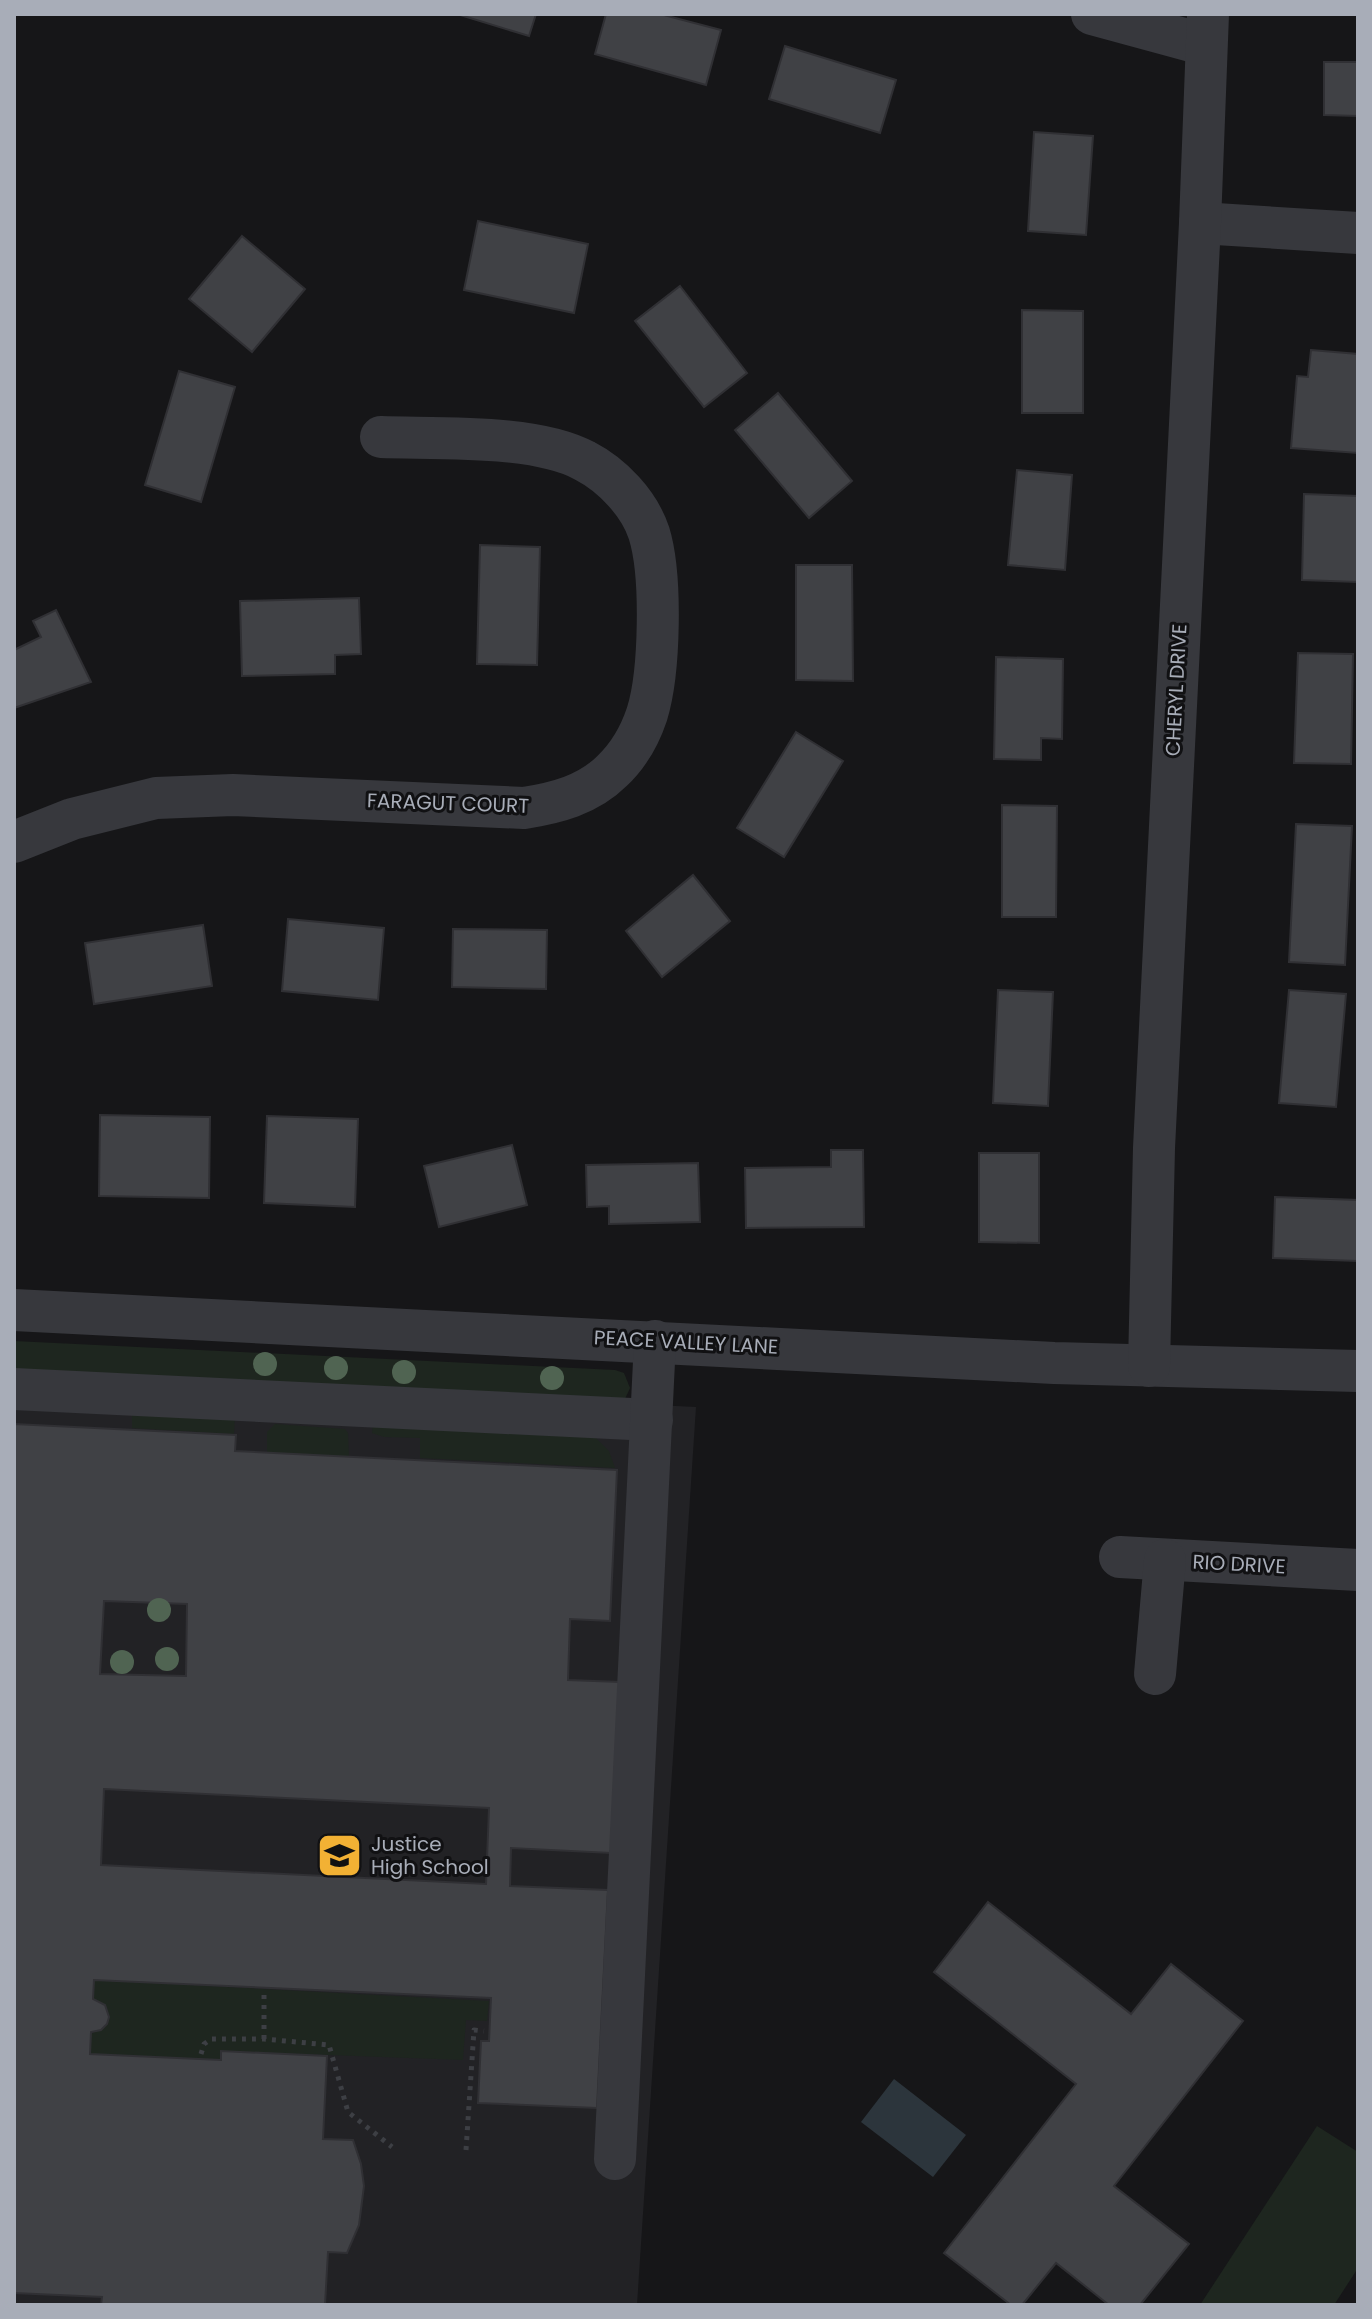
<svg xmlns="http://www.w3.org/2000/svg" width="1372" height="2319" font-family="Poppins,sans-serif">
  <rect width="100%" height="100%" fill="#161618"/>
  <path fill="#222225" d="M14 1373 696 1407 637 2305H14Z"/>
  <g fill="#1e261f">
    <path d="M14 1341 615 1370 624 1373 630 1388 625 1399 14 1372Z"/>
    <path d="M132 1411 235 1415 234 1434 132 1428Z"/>
    <path d="M373 1423 595 1437 609 1451 615 1468 420 1458V1438L384 1437 372 1433Z"/>
    <path d="M275 1424 345 1429 348 1433 349 1457 267 1453V1432Z"/>
    <path d="M94 1980 489 2001 487 2021 466 2020 463 2060 222 2051 221 2060 90 2054 91 2034 107 2025 108 2011 105 2005 93 1999Z"/>
    <path d="M1317 2126 1358 2152V2268L1334 2305H1200Z"/>
  </g>
  <path fill="#2c353c" d="M894 2079 966 2135 933 2177 861 2122Z"/>
  <g fill="#404145" stroke="#303034" stroke-width="2" fill-rule="evenodd">
    <path d="M457 14H536L529 36Z"/>
    <path d="M606 14H660L721 30 706 85 595 54Z"/>
    <path d="M785 46 896 80 880 133 769 99Z"/>
    <path d="M1324 62H1358V116L1324 115Z"/>
    <path d="M1034 132 1093 136 1086 235 1028 231Z"/>
    <path d="M478 221 588 244 574 313 464 290Z"/>
    <path d="M242 236 305 289 252 352 189 299Z"/>
    <path d="M680 286 747 373 704 407 635 321Z"/>
    <path d="M1022 310 1083 311V413H1022Z"/>
    <path d="M1311 350 1358 354V453L1291 448 1297 376 1308 377Z"/>
    <path d="M179 371 235 387 201 502 145 485Z"/>
    <path d="M778 393 852 481 809 518 735 430Z"/>
    <path d="M1017 470 1072 475 1065 570 1008 565Z"/>
    <path d="M1304 494 1358 496V582L1302 580Z"/>
    <path d="M480 545 540 547 537 665 477 664Z"/>
    <path d="M796 565H852L853 681 796 680Z"/>
    <path d="M359 598 361 654 335 655V674L242 676 240 601Z"/>
    <path d="M56 610 91 682 14 708V650L41 637 33 621Z"/>
    <path d="M1298 653 1353 654 1351 764 1294 763Z"/>
    <path d="M996 657 1063 659 1062 739 1041 738V760L994 759Z"/>
    <path d="M796 732 843 761 784 857 737 828Z"/>
    <path d="M1002 805 1057 806 1056 917H1002Z"/>
    <path d="M1296 824 1352 826 1345 965 1289 962Z"/>
    <path d="M693 875 730 921 662 977 626 931Z"/>
    <path d="M288 919 384 928 378 1000 282 991Z"/>
    <path d="M203 925 212 986 94 1004 85 943Z"/>
    <path d="M453 929 547 930 546 989 452 987Z"/>
    <path d="M998 990 1053 992 1048 1106 993 1103Z"/>
    <path d="M1289 990 1346 994 1336 1107 1279 1103Z"/>
    <path d="M100 1115 210 1117 209 1198 99 1196Z"/>
    <path d="M267 1116 358 1119 355 1207 264 1203Z"/>
    <path d="M512 1145 527 1205 439 1227 424 1166Z"/>
    <path d="M831 1150H863L864 1227 746 1228 745 1168 831 1167Z"/>
    <path d="M979 1153H1039V1243L979 1242Z"/>
    <path d="M698 1163 700 1222 609 1224V1206L587 1207 586 1165Z"/>
    <path d="M1275 1197 1358 1200V1261L1273 1258Z"/>
    <path d="M14 1424 236 1435 235 1451 617 1470 610 1621 570 1619 568 1680 621 1682 611 1853 511 1848 510 1886 608 1890 597 2108 478 2103 481 2041H489L491 1998 94 1980 93 1999 105 2005 109 2017 107 2024 101 2030 91 2032 90 2054 221 2060V2051L327 2056 323 2139 353 2140 361 2164 364 2186 359 2225 347 2253 328 2252 325 2305H101L102 2297 14 2293ZM104 1601 187 1604 186 1676 100 1674ZM104 1789 489 1808 486 1884 101 1865Z"/>
    <path d="M988 1902 1131 2014 1171 1964 1243 2021 1114 2186 1189 2244 1140 2305H1109L1056 2263 1022 2305H1011L944 2253 1076 2084 934 1972Z"/>
  </g>
  <g fill="none" stroke-linecap="round" stroke-linejoin="round">
    <g stroke="#3d3f44" stroke-width="5" stroke-dasharray="4 6" stroke-linecap="butt">
      <path d="M264 2039V1995"/>
      <path d="M201 2054 204 2044 211 2039H264L329 2045 348 2112 392 2147"/>
      <path d="M466 2150 474 2030 484 2031"/>
    </g>
    <g stroke="#37383d" stroke-width="42">
      <path d="M1092 14 1206 45"/>
      <path d="M1200 223 1358 233"/>
      <path d="M14 842 72 819 156 798 233 795 524 808C556 803 588 795 612 771 628 756 640 735 647 714 660 672 662 575 649 533 639 503 612 475 585 461 536 434 438 439 381 437"/>
      <path d="M14 1310 1054 1363 1358 1371"/>
      <path d="M1149 1366 1154 1148 1200 223 1208 14"/>
      <path d="M14 1389 652 1420"/>
      <path d="M1120 1557 1358 1570"/>
      <path d="M1155 1674 1165 1560"/>
      <path d="M615 2159 655 1341"/>
    </g>
  </g>
  <g fill="#506452">
    <circle cx="265" cy="1364" r="12"/>
    <circle cx="336" cy="1368" r="12"/>
    <circle cx="404" cy="1372" r="12"/>
    <circle cx="552" cy="1378" r="12"/>
    <circle cx="159" cy="1610" r="12"/>
    <circle cx="167" cy="1659" r="12"/>
    <circle cx="122" cy="1662" r="12"/>
  </g>
  <defs>
    <symbol id="school-square" viewBox="-11 -11 22 22"><rect x="-9" y="-9" width="18" height="18" rx="4" fill="#f2b134" stroke="#111113"/><path d="M0-5L7-2L0 1L-7-2ZM-4 1L0 2.5L4 1V4Q0 6-4 4Z" fill="#111"/></symbol>
  </defs>
  <g fill-rule="evenodd">
    <use href="#school-square" x="314" y="1830" width="51" height="51"/>
  </g>
  <g text-anchor="middle" stroke-width="6" stroke-linejoin="round" paint-order="stroke">
    <g font-size="20" fill="#a8adb8" stroke="#111113">
      <text transform="translate(1176 690) rotate(-87)" y="7">CHERYL DRIVE</text>
      <text transform="translate(448 803) rotate(2)" y="7">FARAGUT COURT</text>
      <text transform="translate(686 1342) rotate(3)" y="7">PEACE VALLEY LANE</text>
      <text transform="translate(1239 1564) rotate(3)" y="7">RIO DRIVE</text>
    </g>
    <g font-size="20" fill="#a8adb8" stroke="#111113" text-anchor="start">
      <text x="371" y="1851">Justice<tspan x="371" dy="23">High School</tspan></text>
    </g>
  </g>
  <rect width="1372" height="2319" fill="none" stroke="#a8adb8" stroke-width="32"/>
</svg>
